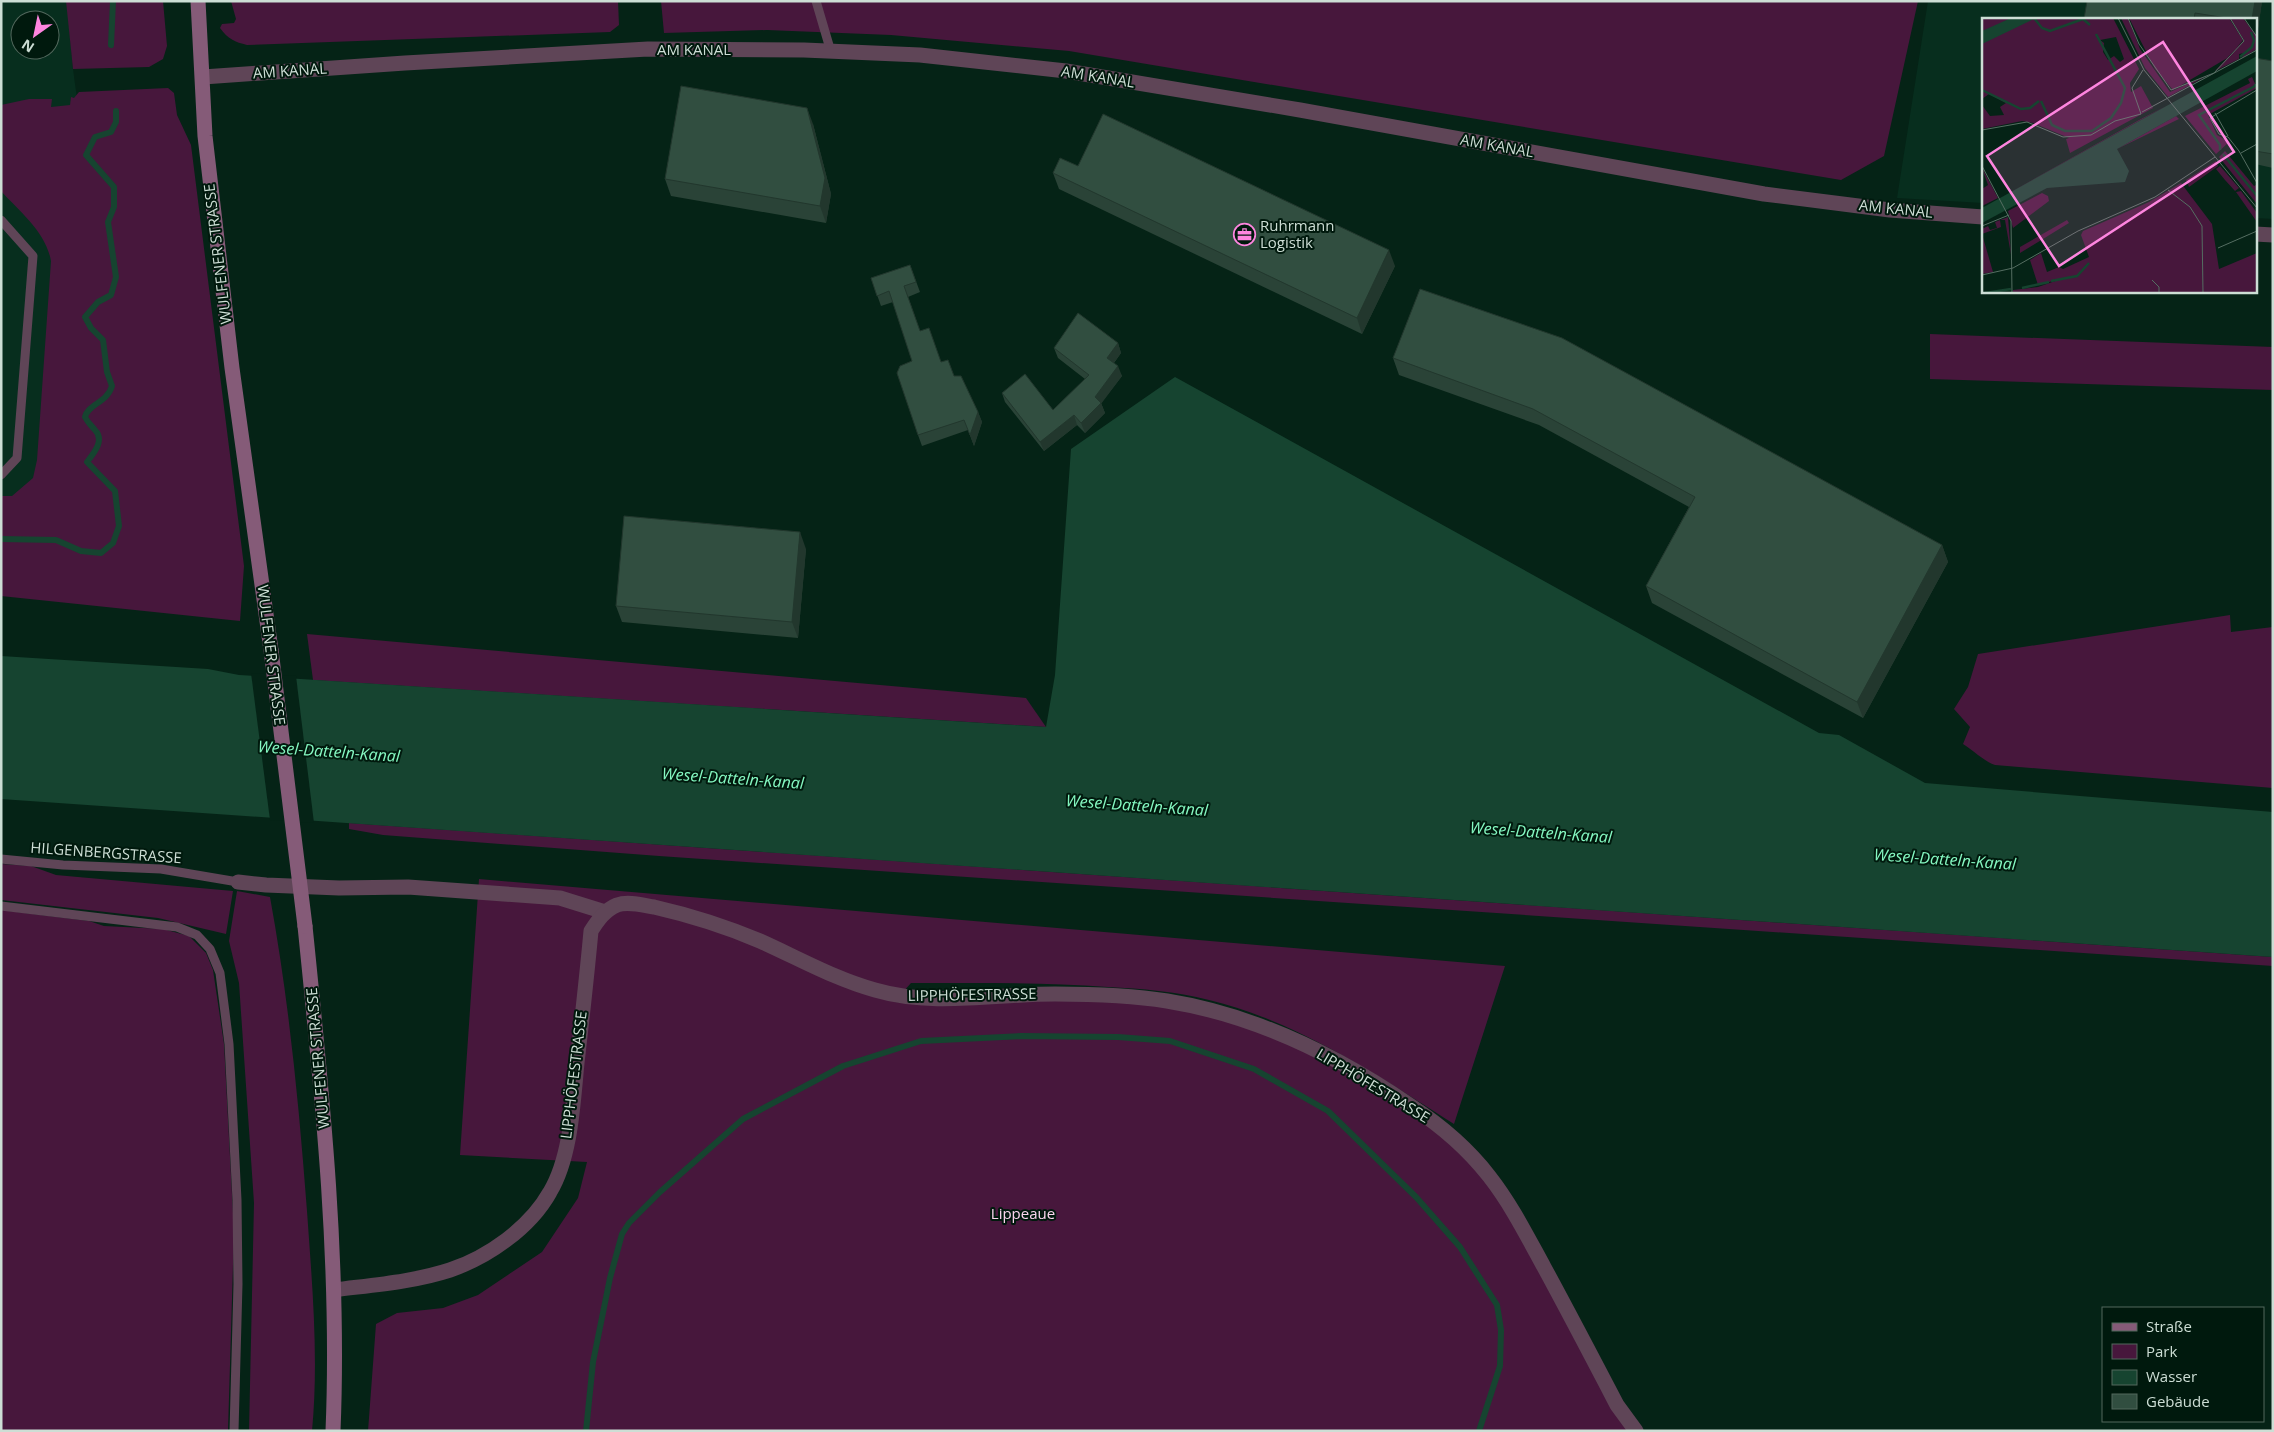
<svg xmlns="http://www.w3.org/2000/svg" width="2274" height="1432" font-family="'Open Sans',sans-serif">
  <rect width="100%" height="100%" fill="#052316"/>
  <g fill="#072e1e" fill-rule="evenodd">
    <path d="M1 1H67L73 69 143 588 1 579ZM20 20H50V50H20Z"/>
    <path d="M1928 1H2273V219L2255 218V19H1983V203L1897 198Z"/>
  </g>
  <g fill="#47173c">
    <path d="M66 1H163L167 46 163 59 149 67 73 69Z"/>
    <path d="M231 1H618L619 25 610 32 247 45C235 42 228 39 220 28L222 24 234 23 236 19Z"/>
    <path d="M661 1H1918L1884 156 1841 180 1069 51 891 35 767 30 664 33Z"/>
    <path d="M168 88 174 93 177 115 191 145 244 566 240 621 1 596V496H12L33 478 37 460 51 261C46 232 20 212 1 191V105L29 99H52L51 107 70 105 71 97 74 98 79 92Z"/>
    <path d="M1930 334 2273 347V390L1930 379Z"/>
    <path d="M2230 615 2231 632 2273 627V788L1995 765C1985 762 1974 751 1963 744L1970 727 1954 709 1968 687 1978 654Z"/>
    <path d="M307 634 1026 698 1046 727 313 680Z"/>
    <path d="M349 823 2273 957V966L659 856 383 835 349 829Z"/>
    <path d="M1 864 31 866 56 875 233 891 226 934 158 918 1 900Z"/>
    <path d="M479 879 1505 966 1454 1124C1377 1075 1299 1022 1209 1000 1175 991 1142 989 1108 987 1042 982 977 983 911 983L894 1002 927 1003 1005 997 1174 1002 1272 1028 1421 1111 1503 1198 1637 1431H368L376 1324 397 1313 443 1308 478 1295 542 1252 578 1198 587 1162 460 1155Z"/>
    <path d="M237 891 270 897C289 1001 299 1105 307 1211 312 1283 319 1358 312 1431H249L254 1203 239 983 229 941Z"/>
    <path d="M1 910 89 921 104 926 163 929 189 936 206 953 213 970 224 1044 234 1232 228 1431H1Z"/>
  </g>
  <path fill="#164430" d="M1175 377 1819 733 1839 735 1925 783 2273 812V957L1 799V656L208 669 239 675 1046 727 1055 675 1071 449Z"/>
  <path fill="#052316" d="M251 673 296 676 314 823 270 820Z"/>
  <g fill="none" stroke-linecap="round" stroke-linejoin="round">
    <g stroke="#164430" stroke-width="6">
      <path d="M111 45 113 1"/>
      <path d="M1 539 56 540 81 551 101 553 113 543 119 526 115 491 87 462C94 453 105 440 95 430 91 425 88 423 85 417 88 404 107 403 112 386L107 372 103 340 91 328 85 317 98 302 111 295 116 277 108 222 114 207V187L86 155 95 137 111 132 116 122V111"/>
      <path d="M586 1431 593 1362 610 1278 622 1234 629 1223 660 1192 743 1119 843 1066 921 1041 1021 1036 1118 1037 1170 1041 1254 1069 1328 1111 1416 1197 1460 1247 1497 1305 1501 1330 1500 1366 1479 1431"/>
    </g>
    <g stroke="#5f4557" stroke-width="9">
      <path d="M816 1 831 52"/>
      <path d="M1 220 33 256 17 458 1 475"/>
      <path d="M1 859 63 865 161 869 238 882"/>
      <path d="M1 906 177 927 197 935 210 949 220 973 229 1044 237 1200 238 1284 234 1431"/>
    </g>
    <g stroke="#5f4557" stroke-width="15">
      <path d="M203 77 405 63 648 49 804 50 920 55 1066 71 1300 110 1764 194 1890 210 1983 217"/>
      <path d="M2255 234 2273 235"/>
      <path d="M238 882 266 885 339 888 408 887 560 898 605 912"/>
      <path d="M334 1290C372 1285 413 1282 450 1270 488 1257 530 1228 550 1192 571 1157 573 1103 577 1063 582 1019 587 975 591 931 598 920 605 910 617 905 628 901 642 905 654 907 689 915 727 927 760 941 798 958 835 979 875 990 933 1007 995 994 1055 994 1092 994 1130 995 1167 1001 1254 1015 1338 1056 1411 1106 1440 1125 1468 1149 1489 1176 1511 1204 1527 1236 1544 1267 1569 1313 1593 1359 1617 1405L1636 1431"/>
    </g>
    <g stroke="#855b78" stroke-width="15">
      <path d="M198 1 205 136 232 368 271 650"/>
      <path d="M305 926C322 1093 340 1262 333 1431"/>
    </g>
    <path stroke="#855b78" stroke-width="15" d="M271 650 305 926"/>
  </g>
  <g fill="#2a4337">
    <path d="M2262 1 2257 36H2255V19H2084Z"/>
    <path d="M2255 58 2273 61V168L2255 164Z"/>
    <path d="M813 124 831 194 826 223 671 196 665 179Z"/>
    <path d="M1078 166 1395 266 1362 334 1059 189 1053 173Z"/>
    <path d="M910 265 920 292 908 297 920 331 941 362 954 376 978 412 982 422 974 446 968 430 922 446 918 435 912 361 893 302 881 306 871 278Z"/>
    <path d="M1118 343 1121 353 1114 363 1122 376 1101 403 1105 413 1085 433 1077 425 1044 451 1005 402 1002 393 1053 410 1085 379 1058 358 1054 348Z"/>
    <path d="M1393 358 1942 545 1948 562 1863 718 1652 603 1646 586 1689 507 1539 425 1399 375Z"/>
    <path d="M806 549 798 638 622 622 616 606Z"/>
  </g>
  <g fill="#22372d">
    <path d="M2255 1H2262L2257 36 2255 32V19H2252Z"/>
    <path d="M807 108 813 124 831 194 826 223 820 206Z"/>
    <path d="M1389 250 1395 266 1362 334 1357 318Z"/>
    <path d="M1118 343 1121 353 1110 368 1107 358Z"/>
    <path d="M1118 366 1122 376 1101 404V403L1105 413 1085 433 1081 423 1095 397Z"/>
    <path d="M978 412 982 422 974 446 970 435Z"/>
    <path d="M1074 415 1077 425 1044 451 1040 442Z"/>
    <path d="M800 532 806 549 798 638 792 622Z"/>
    <path d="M1942 545 1948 562 1863 718 1857 702Z"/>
  </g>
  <g fill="#314e40" stroke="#22372d">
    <path d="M2087 1H2255L2252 19H2233L2195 13 2194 19H2084Z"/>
    <path d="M2255 58 2273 61V154L2255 151Z"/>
    <path d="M681 86 807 108 825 178 820 206 665 179Z"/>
    <path d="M1103 114 1389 250 1357 318 1053 173 1060 158 1078 166Z"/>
    <path d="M910 265 916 282 904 286 920 331 929 328 941 362 948 360 954 376H961L978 412 970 435 964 420 918 435 897 373 900 366 912 361 889 291 877 296 871 278Z"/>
    <path d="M1420 289 1562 338 1942 545 1857 702 1646 586 1695 497 1533 409 1393 358Z"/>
    <path d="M1078 313 1118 343 1107 358 1118 366 1095 397 1101 403 1081 423 1074 415 1040 442 1002 393 1025 374 1053 410 1089 375 1054 348Z"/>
    <path d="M624 516 800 532 792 622 616 606Z"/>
  </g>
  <defs>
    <symbol id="office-ring" viewBox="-11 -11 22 22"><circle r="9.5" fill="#00190d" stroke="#fe85df" stroke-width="1.5"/><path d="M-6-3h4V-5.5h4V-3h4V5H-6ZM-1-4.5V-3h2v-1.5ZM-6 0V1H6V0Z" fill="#fe85df"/></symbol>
  </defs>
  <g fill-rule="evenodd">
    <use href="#office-ring" x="1232" y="222" width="25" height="25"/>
  </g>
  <g text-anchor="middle" stroke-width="4" stroke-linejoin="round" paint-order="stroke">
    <g font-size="15" fill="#cdded5" stroke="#00190d">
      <text x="694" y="55">AM KANAL</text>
      <text transform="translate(290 71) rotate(-4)" y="5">AM KANAL</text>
      <text transform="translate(1098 77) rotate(9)" y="5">AM KANAL</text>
      <text transform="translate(1497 146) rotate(10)" y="5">AM KANAL</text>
      <text transform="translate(1896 209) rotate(6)" y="5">AM KANAL</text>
      <text transform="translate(218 254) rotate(-97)" y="5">WULFENER STRASSE</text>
      <text transform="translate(271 655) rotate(83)" y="5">WULFENER STRASSE</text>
      <text transform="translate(106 853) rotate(4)" y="5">HILGENBERGSTRASSE</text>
      <text transform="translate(972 995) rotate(-1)" y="5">LIPPHÖFESTRASSE</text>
      <text transform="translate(318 1058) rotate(-95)" y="5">WULFENER STRASSE</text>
      <text transform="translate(574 1075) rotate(-83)" y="5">LIPPHÖFESTRASSE</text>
      <text transform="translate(1373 1086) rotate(31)" y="5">LIPPHÖFESTRASSE</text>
    </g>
    <g font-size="15" fill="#cdded5" stroke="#00190d" text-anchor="start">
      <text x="1260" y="231">Ruhrmann<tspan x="1260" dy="17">Logistik</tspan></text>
    </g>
    <g font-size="15" fill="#fad5ee" stroke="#00190d">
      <text x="1023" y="1219">Lippeaue</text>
    </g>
    <g font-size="16" font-style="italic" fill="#85f9c2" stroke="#00190d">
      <text transform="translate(329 751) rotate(4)" y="6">Wesel-Datteln-Kanal</text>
      <text transform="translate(733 778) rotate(4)" y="6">Wesel-Datteln-Kanal</text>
      <text transform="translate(1137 805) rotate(4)" y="6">Wesel-Datteln-Kanal</text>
      <text transform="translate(1541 832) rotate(4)" y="6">Wesel-Datteln-Kanal</text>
      <text transform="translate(1945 859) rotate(4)" y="6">Wesel-Datteln-Kanal</text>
    </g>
  </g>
  <g transform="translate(1982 18)">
    <rect width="275" height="275" fill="#052316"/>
    <path d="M0 0H131L157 51 148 65 149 74 159 68 171 90 88 135 84 121 87 120 51 105 40 103 0 111V87L8 98 22 97 18 89 24 85 7 76 0 81ZM134 19 142 41 138 44 132 38 126 42 121 34 122 25 118 22ZM139 0H146L158 31 188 74 230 55 186 79 163 50ZM147 0H247L261 22 247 39 191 72 173 51ZM248 0H261L275 19V31L260 40 262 35 257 36V41L233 53 262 22ZM270 59 275 70 226 97 235 117 247 124 234 136 203 98 268 65 266 61ZM184 88 18 180 159 101ZM194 98 197 101 135 131ZM243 133 272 168 274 167 275 186 237 139ZM234 143 236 148 207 169 204 162ZM238 148 257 170 253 173 243 162 234 151ZM0 150 16 180 0 188V171L6 167ZM199 165 230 206 237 251 275 235V275H31V272L56 269 82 260 56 267 48 242 59 235 65 254 77 249 81 251 107 239 99 217 101 213 167 184ZM259 173 275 195V204L254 174ZM60 175 66 178 67 183 31 210 26 193ZM26 199 29 237 23 202H18L19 209 0 216 11 254 0 256V211L6 208 8 212 15 210 13 204ZM85 202 87 205 38 235V229Z" fill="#47173c" fill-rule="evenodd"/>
    <path d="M29 0H54L0 26V13ZM275 38V53L135 131 147 153 143 164 65 170 0 205V190Z" fill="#164430"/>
    <path fill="none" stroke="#164430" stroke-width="2.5" d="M52 0 60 10 68 13 101 1 108 7M258 39 270 29 272 22 269 14M0 72 39 91 48 90 57 83M59 83 70 107 83 113H110L129 100 139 85 143 70 114 16M238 132V127L217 97 273 68V66M241 136 275 178M69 263 95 258 107 245M40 270 67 264M3 275 29 271"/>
    <path fill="none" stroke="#556e62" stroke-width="1" d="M136 0 162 52 275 190M146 0 157 26 189 72 232 55M262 0 275 19M232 55 262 23 248 0M275 72 228 100 237 116 246 119 257 133 275 165M160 94 275 32M233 95 246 118M0 112 45 104 81 119 109 117 133 103 159 96 150 70 161 52M259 135 275 126M0 148 29 203 30 275M186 172 208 189 220 208 221 275M0 208 27 197M236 230 275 213M0 257 31 250 96 213 173 179 233 139M170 262 177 269V275"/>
    <path fill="#fe85df" fill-opacity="0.15" stroke="#fe85df" stroke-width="2.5" d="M181 24 252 134 77 248 5 138Z"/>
    <rect width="275" height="275" fill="none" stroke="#cdded5" stroke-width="2.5"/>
  </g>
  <rect width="2274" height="1432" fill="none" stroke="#cdded5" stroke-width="5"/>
  <rect x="2102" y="1307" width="162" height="115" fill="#00190d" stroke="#52685d"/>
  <rect x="2112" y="1323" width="25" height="8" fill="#855b78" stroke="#52685d"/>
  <text x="2146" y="1332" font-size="15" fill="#cdded5">Straße</text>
  <rect x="2112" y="1344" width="25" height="15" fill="#47173c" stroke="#52685d"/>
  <text x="2146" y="1357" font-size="15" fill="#cdded5">Park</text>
  <rect x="2112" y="1370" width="25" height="15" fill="#164430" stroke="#52685d"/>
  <text x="2146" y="1382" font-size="15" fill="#cdded5">Wasser</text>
  <rect x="2112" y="1394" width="25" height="15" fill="#314e40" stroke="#52685d"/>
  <text x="2146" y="1407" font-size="15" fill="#cdded5">Gebäude</text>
  <g transform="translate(35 35) rotate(213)"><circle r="24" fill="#00190d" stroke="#52685d"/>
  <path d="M0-4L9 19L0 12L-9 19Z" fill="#fe85df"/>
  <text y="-8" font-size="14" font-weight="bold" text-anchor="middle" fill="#cdded5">N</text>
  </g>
</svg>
